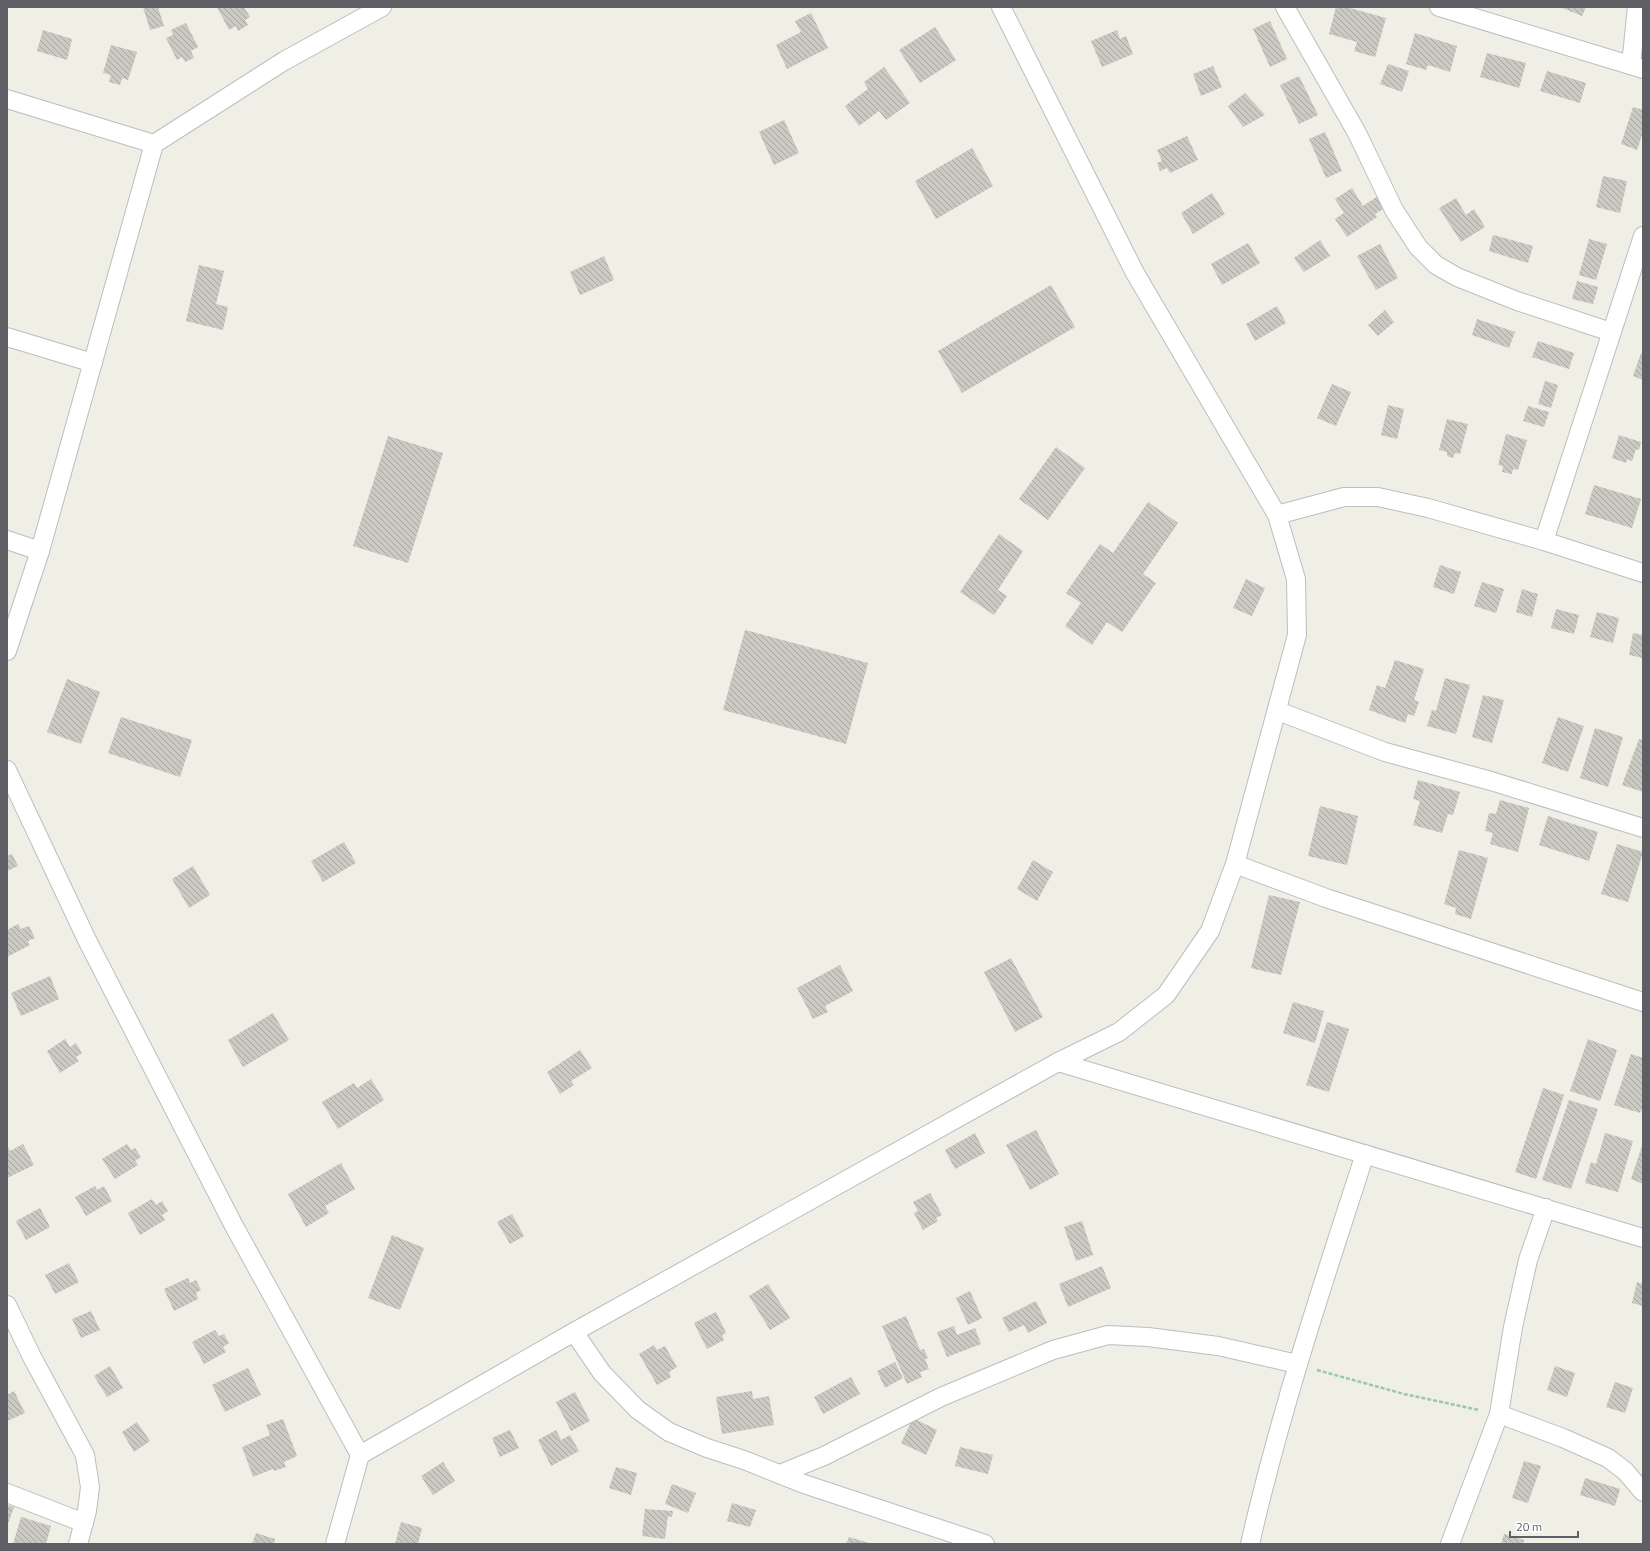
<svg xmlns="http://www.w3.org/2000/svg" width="1650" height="1551" font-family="'Titillium Web',sans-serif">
  <defs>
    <pattern id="building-back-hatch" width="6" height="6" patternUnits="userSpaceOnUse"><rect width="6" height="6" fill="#cac9c2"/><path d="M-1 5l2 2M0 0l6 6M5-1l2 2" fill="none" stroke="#a7a6a1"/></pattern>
  </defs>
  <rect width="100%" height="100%" fill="#efefe5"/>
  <g fill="url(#building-back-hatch)">
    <path d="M143 7H158L164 26 150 30Z"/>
    <path d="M217 7H244L250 17 245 20 248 25 238 31 236 26 229 30Z"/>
    <path d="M1336 7H1346L1386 18 1375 57 1354 51 1357 42 1329 34Z"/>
    <path d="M1560 7H1586L1582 16Z"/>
    <path d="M811 13 828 48 787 69 776 45 801 32 795 21Z"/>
    <path d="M1270 21 1287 59 1270 67 1253 29Z"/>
    <path d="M186 23 198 47 191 51 194 58 185 62 182 57 177 60 166 38 173 35 171 30Z"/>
    <path d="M935 27 956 60 920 83 899 50Z"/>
    <path d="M43 30 72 39 67 60 37 51Z"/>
    <path d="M1117 30 1120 39 1126 36 1133 54 1102 67 1091 41Z"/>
    <path d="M1415 33 1457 46 1450 72 1428 65 1426 70 1406 64Z"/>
    <path d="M111 45 137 52 128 80 122 78 120 85 109 82 111 75 103 73Z"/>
    <path d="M1487 53 1526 63 1519 88 1480 77Z"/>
    <path d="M1388 64 1409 71 1402 92 1380 84Z"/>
    <path d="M1213 66 1222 87 1201 96 1193 74Z"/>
    <path d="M884 67 910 103 886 120 879 111 859 126 845 106 868 89 864 82Z"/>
    <path d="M1547 71 1586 83 1580 103 1540 91Z"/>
    <path d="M1299 76 1318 115 1299 124 1280 85Z"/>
    <path d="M1245 93 1265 115 1243 127 1228 106Z"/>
    <path d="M1633 107 1643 110V132L1637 150 1621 144Z"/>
    <path d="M784 120 799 153 774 165 759 132Z"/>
    <path d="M1325 132 1342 171 1326 178 1309 139Z"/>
    <path d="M1187 136 1198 160 1170 173 1167 168 1160 171 1157 163 1162 161 1157 150Z"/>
    <path d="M972 148 993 186 936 219 915 181Z"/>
    <path d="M1603 176 1627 181 1620 213 1596 207Z"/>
    <path d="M1352 188 1363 206 1378 196 1385 208 1375 214 1377 217 1347 237 1335 219 1344 213 1335 199Z"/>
    <path d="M1212 193 1225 214 1193 234 1181 213Z"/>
    <path d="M1456 198 1466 215 1474 209 1485 227 1461 242 1439 208Z"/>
    <path d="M1493 235 1533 246 1528 263 1489 251Z"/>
    <path d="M1589 239 1607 244 1596 280 1579 275Z"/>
    <path d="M1320 240 1330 256 1304 272 1294 258Z"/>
    <path d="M1248 243 1260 263 1222 285 1211 264Z"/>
    <path d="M1380 244 1398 278 1376 290 1357 256Z"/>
    <path d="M604 256 614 280 580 295 570 272Z"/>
    <path d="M199 265 224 271 216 304 228 307 223 330 186 321Z"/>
    <path d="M1577 281 1598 287 1593 304 1572 299Z"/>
    <path d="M1051 285 1075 327 962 393 938 351Z"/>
    <path d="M1277 306 1286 323 1255 341 1246 324Z"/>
    <path d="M1385 310 1394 322 1378 336 1368 325Z"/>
    <path d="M1477 319 1515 332 1509 348 1472 335Z"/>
    <path d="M1538 341 1574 353 1569 369 1532 357Z"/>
    <path d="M1641 353 1643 354V380L1633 376Z"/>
    <path d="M1545 381 1558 385 1551 408 1538 404Z"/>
    <path d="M1332 384 1351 392 1336 426 1317 418Z"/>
    <path d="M1388 405 1404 409 1397 439 1381 435Z"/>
    <path d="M1528 406 1549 412 1544 427 1523 421Z"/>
    <path d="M1447 419 1468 424 1460 454 1455 453 1453 458 1447 456V452L1439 450Z"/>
    <path d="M1506 434 1527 440 1518 470 1513 469 1512 474 1502 472 1503 466 1498 465Z"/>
    <path d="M1619 435 1641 442 1639 450 1636 449 1632 461 1627 459 1626 463 1612 458Z"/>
    <path d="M388 436 443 453 408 563 353 546Z"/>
    <path d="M1056 447 1085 468 1048 520 1019 499Z"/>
    <path d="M1594 485 1641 499 1632 528 1585 514Z"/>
    <path d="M1148 502 1178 523 1143 574 1156 583 1122 632 1107 622 1092 645 1065 626 1081 603 1066 593 1100 544 1113 553Z"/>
    <path d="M999 534 1023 551 998 590 1007 596 994 615 960 592Z"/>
    <path d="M1440 565 1461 572 1454 594 1433 587Z"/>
    <path d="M1246 579 1265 588 1252 616 1233 608Z"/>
    <path d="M1482 582 1504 589 1496 613 1474 606Z"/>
    <path d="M1522 589 1538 594 1532 617 1516 612Z"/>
    <path d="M1556 609 1579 615 1574 634 1551 628Z"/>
    <path d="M1597 612 1619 618 1613 643 1590 637Z"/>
    <path d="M745 630 868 663 846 744 723 710Z"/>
    <path d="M1633 633 1643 635V658L1629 655Z"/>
    <path d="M1395 660 1424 669 1414 700 1419 702 1414 716 1408 714 1405 723 1369 710 1377 685 1385 688Z"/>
    <path d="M1445 678 1470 685 1456 734 1427 726 1432 710 1436 711Z"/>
    <path d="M67 679 100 692 81 744 47 732Z"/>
    <path d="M1483 695 1504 700 1492 743 1472 737Z"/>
    <path d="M121 717 192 740 180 777 108 753Z"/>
    <path d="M1558 717 1584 726 1568 772 1542 763Z"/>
    <path d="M1595 728 1623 737 1608 787 1580 778Z"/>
    <path d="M1639 739 1643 740V792L1622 785Z"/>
    <path d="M1418 780 1460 792 1453 815 1448 814 1442 833 1413 825 1420 801 1413 799Z"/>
    <path d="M1500 800 1529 808 1518 852 1490 844 1493 833 1485 831 1489 813 1496 814Z"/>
    <path d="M1320 806 1358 816 1347 865 1308 856Z"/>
    <path d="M1548 816 1598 832 1589 861 1539 845Z"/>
    <path d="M344 842 356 863 323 882 311 861Z"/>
    <path d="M1617 844 1643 852 1628 902 1601 894Z"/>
    <path d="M1459 850 1488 858 1471 919 1455 914 1456 908 1444 904Z"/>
    <path d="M12 854 18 866 7 871V856Z"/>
    <path d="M1033 860 1053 872 1037 901 1017 889Z"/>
    <path d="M193 866 210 895 189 908 172 879Z"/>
    <path d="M1269 895 1300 902 1281 975 1251 968Z"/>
    <path d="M18 924 21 929 29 926 35 938 28 941 30 945 7 957V930Z"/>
    <path d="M1011 958 1043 1017 1015 1032 984 972Z"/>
    <path d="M840 965 853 991 825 1006 828 1012 813 1019 797 988Z"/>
    <path d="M50 976 59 999 21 1016 11 993Z"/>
    <path d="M1293 1002 1324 1011 1315 1043 1283 1033Z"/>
    <path d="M273 1013 289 1040 243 1067 228 1040Z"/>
    <path d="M1327 1022 1349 1029 1329 1092 1306 1085Z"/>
    <path d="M65 1039 70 1047 76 1043 82 1053 76 1057 79 1061 60 1073 47 1051Z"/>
    <path d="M1588 1039 1617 1050 1600 1101 1570 1091Z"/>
    <path d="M580 1050 592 1068 571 1081 574 1085 560 1094 547 1072Z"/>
    <path d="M1631 1054 1643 1058V1106L1640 1113 1614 1105Z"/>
    <path d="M371 1079 384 1100 338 1129 322 1102 354 1083 357 1088Z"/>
    <path d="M1543 1088 1564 1095 1536 1179 1515 1172Z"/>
    <path d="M1569 1100 1598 1109 1571 1189 1542 1180Z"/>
    <path d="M1036 1130 1059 1174 1030 1190 1006 1145Z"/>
    <path d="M975 1133 985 1153 955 1169 945 1150Z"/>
    <path d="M1605 1133 1633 1141 1618 1192 1585 1183 1591 1162 1596 1164Z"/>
    <path d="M1643 1143V1184L1631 1179Z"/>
    <path d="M23 1144 34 1165 7 1178V1146L10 1151Z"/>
    <path d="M127 1144 131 1150 135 1148 141 1157 135 1161 138 1165 115 1179 102 1159Z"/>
    <path d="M341 1163 355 1189 325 1206 329 1213 306 1227 288 1194Z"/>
    <path d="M95 1186 97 1190 104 1186 112 1201 86 1216 75 1197Z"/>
    <path d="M930 1193 942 1215 936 1218 938 1221 923 1230 914 1213 918 1211 913 1202Z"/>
    <path d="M152 1199 156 1205 162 1201 168 1211 162 1215 165 1220 140 1235 128 1213Z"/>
    <path d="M40 1208 50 1227 26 1240 16 1221Z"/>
    <path d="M512 1214 524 1236 510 1244 497 1222Z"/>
    <path d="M1082 1221 1093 1255 1076 1261 1064 1227Z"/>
    <path d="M392 1235 424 1248 400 1310 368 1298Z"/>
    <path d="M69 1263 79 1282 55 1294 45 1275Z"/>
    <path d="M1102 1266 1111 1288 1068 1307 1059 1284Z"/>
    <path d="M188 1278 190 1283 196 1280 201 1290 196 1293 198 1299 174 1311 164 1289Z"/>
    <path d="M1637 1282 1643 1284V1306L1632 1303Z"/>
    <path d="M768 1284 790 1318 770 1330 749 1296Z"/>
    <path d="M970 1291 982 1318 968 1325 956 1298Z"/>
    <path d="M1036 1301 1047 1323 1028 1333 1024 1325 1009 1332 1002 1318Z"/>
    <path d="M91 1311 100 1330 81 1338 72 1319Z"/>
    <path d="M716 1312 726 1333 722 1335 724 1340 707 1349 694 1323Z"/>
    <path d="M906 1316 920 1350 924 1349 928 1358 925 1359 929 1369 920 1372 922 1377 907 1384 882 1326Z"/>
    <path d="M954 1326 957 1335 975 1328 981 1344 947 1357 937 1332Z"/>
    <path d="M215 1330 219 1336 224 1334 229 1343 223 1347 226 1352 204 1364 192 1342Z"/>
    <path d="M654 1345 657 1350 665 1346 677 1367 669 1372 671 1377 657 1385 639 1354Z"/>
    <path d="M895 1362 903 1378 885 1388 877 1371Z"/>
    <path d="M110 1366 123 1388 107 1397 94 1376Z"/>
    <path d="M1555 1366 1575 1373 1567 1397 1547 1390Z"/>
    <path d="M248 1368 261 1395 225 1412 212 1385Z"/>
    <path d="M851 1377 860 1394 823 1414 814 1397Z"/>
    <path d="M1615 1382 1633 1388 1625 1413 1606 1407Z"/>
    <path d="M14 1391 25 1413 7 1421V1395Z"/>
    <path d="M752 1391 753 1399 769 1396 774 1425 722 1434 716 1397Z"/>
    <path d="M575 1392 590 1421 571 1431 556 1402Z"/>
    <path d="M913 1418 937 1430 926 1455 901 1443Z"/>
    <path d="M283 1419 297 1456 284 1462 286 1467 274 1471 273 1469 253 1477 242 1447 270 1435 266 1425Z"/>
    <path d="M137 1422 150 1441 134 1452 122 1432Z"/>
    <path d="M510 1430 519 1448 500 1457 492 1438Z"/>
    <path d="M556 1430 561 1440 570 1435 579 1451 551 1466 538 1440Z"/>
    <path d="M960 1447 993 1455 988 1474 955 1466Z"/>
    <path d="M1524 1461 1541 1466 1528 1503 1512 1498Z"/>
    <path d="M443 1462 455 1481 433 1495 421 1476Z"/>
    <path d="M616 1467 637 1473 631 1495 609 1488Z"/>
    <path d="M1585 1478 1620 1489 1615 1506 1580 1495Z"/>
    <path d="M672 1484 696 1493 688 1513 665 1504Z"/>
    <path d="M732 1503 756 1510 750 1527 727 1521Z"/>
    <path d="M7 1505 14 1507 7 1527Z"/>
    <path d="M645 1509 673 1511 672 1517 668 1516 665 1539 642 1536Z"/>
    <path d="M21 1517 51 1526 46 1544H13Z"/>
    <path d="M401 1522 422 1528 418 1544H395Z"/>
    <path d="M256 1533 275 1539 274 1544H252Z"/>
    <path d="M1504 1534 1524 1540 1523 1544H1501Z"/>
    <path d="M849 1537 872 1544H846Z"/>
  </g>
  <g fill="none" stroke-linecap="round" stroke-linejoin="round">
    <defs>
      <g id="minor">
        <path d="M1285 7 1357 133 1394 210 1418 247 1436 265 1457 277 1517 301 1611 332"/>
        <path d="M1439 7 1643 69"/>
        <path d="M1631 65 1637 7"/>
        <path d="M7 99 154 144"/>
        <path d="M7 337 93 363"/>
        <path d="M1277 515 1344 497H1378L1428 508 1544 541 1643 573"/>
        <path d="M7 540 40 551"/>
        <path d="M1544 541 1643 236"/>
        <path d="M7 651 40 551 154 144 284 61 382 7"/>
        <path d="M1278 711 1385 752 1491 781 1643 828"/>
        <path d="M7 770 87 940 234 1226 360 1455"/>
        <path d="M1235 864 1326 898 1643 1002"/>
        <path d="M1058 1062 1643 1238"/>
        <path d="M7 1305 32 1357 85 1455 90 1487 87 1511 78 1544"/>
        <path d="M574 1332 602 1373 638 1410 669 1432 707 1448 744 1460 804 1484 985 1544"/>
        <path d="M1499 1414 1563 1438 1608 1458 1625 1471 1643 1492"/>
        <path d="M780 1474 824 1456 941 1397 1053 1350 1108 1335 1148 1337 1218 1346 1297 1364"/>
        <path d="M7 1493 84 1523"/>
        <path d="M335 1544 360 1455 574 1332 1058 1062 1119 1032 1166 995 1210 931 1235 864 1297 635 1296 579 1277 515 1135 273 1001 7"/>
        <path d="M1250 1544C1280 1412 1323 1283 1365 1154"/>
        <path d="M1450 1544 1499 1414 1513 1327 1528 1260 1546 1208"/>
      </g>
    </defs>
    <use href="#minor" stroke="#bcbdc3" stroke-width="20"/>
    <path stroke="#9bc7af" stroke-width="2.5" stroke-dasharray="4 2" stroke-linecap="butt" d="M1317 1370 1404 1394 1479 1410"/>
    <use href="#minor" stroke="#fff" stroke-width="18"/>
  </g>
  <rect width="1650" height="1551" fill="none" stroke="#5d5f65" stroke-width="16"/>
  <path d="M1510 1531v6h68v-6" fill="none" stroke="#5d5f65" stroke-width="2"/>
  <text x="1516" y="1531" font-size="12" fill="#5d5f65" stroke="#ffffff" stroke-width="3" paint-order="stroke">20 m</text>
</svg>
